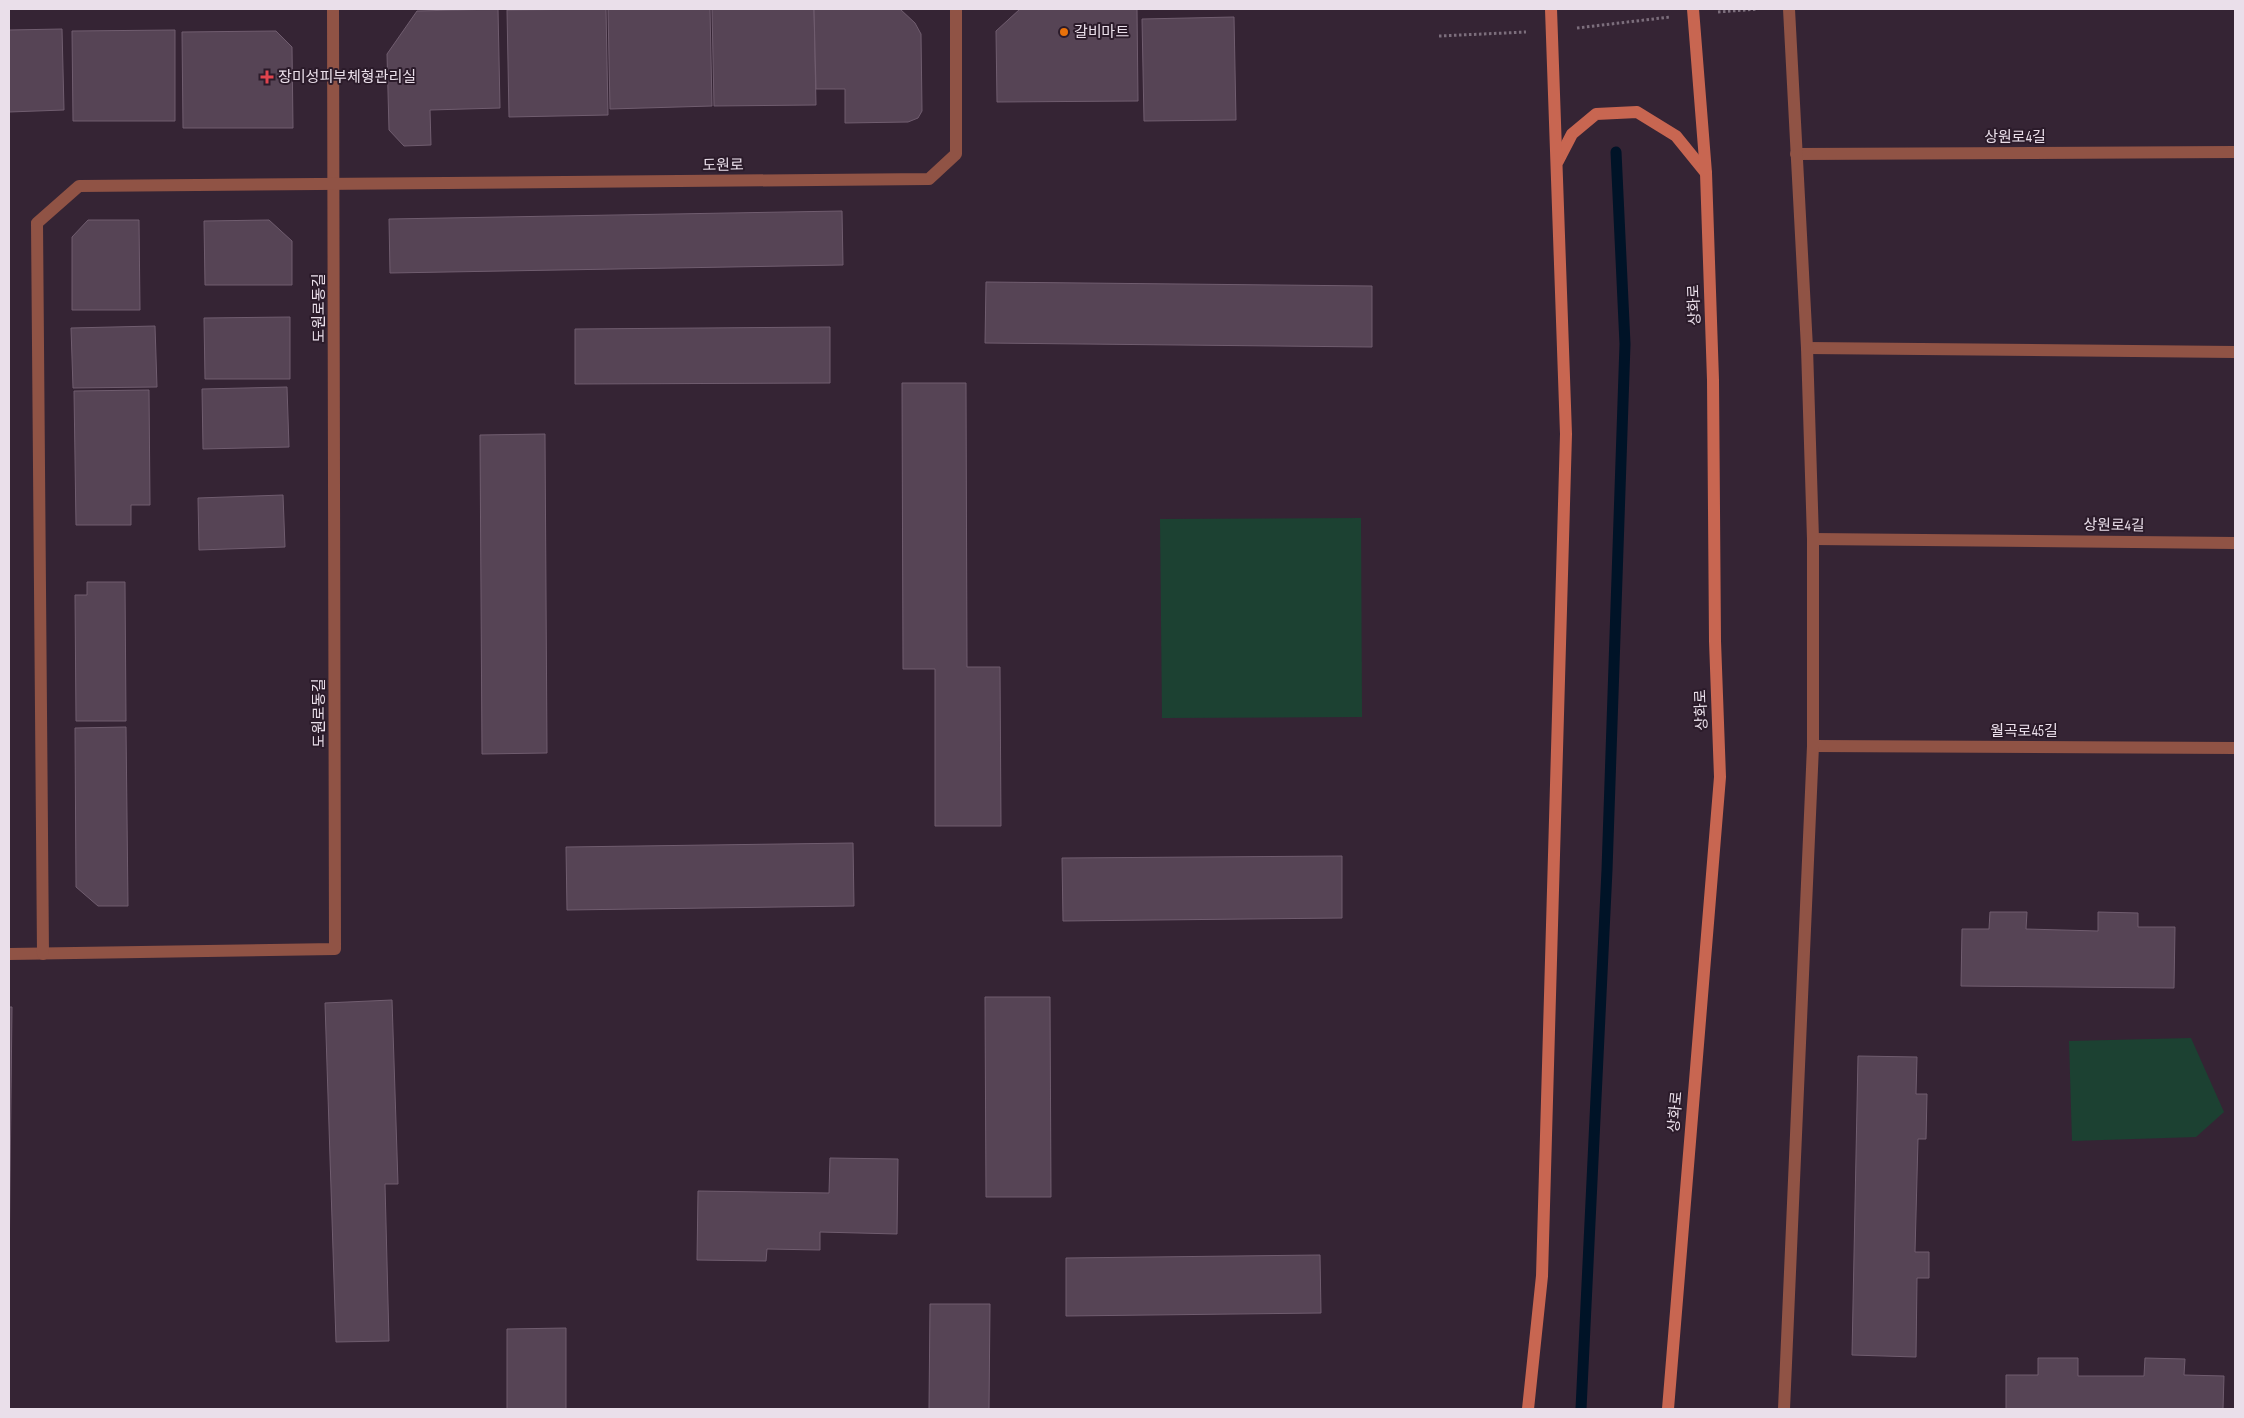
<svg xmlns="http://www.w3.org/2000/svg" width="2244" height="1418" font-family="'Sofia Sans Condensed','Noto Sans KR',sans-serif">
  <rect width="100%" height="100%" fill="#352434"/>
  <g fill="#1c4132">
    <path d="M1361 518 1362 717 1162 718 1160 519Z"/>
    <path d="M2191 1038 2224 1112 2196 1137 2072 1141 2069 1041Z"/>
  </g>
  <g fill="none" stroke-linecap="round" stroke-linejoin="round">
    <path stroke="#001327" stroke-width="11" d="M1581 1409 1607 870 1625 344 1616 152"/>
  </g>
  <g fill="#564455" stroke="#705d6f">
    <path d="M498 9 500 108 430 110 431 145 404 146 389 130 387 54 417 11Z"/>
    <path d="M606 9 608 115 509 117 507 10Z"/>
    <path d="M608 9H710L712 106 610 109Z"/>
    <path d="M712 9H814L816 105 714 106Z"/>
    <path d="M814 9H900L915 23 921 34 922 111 918 118 908 122 845 123V89H816Z"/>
    <path d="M1020 9H1137L1138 101 997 102 996 31Z"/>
    <path d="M1234 17 1236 120 1144 121 1142 19Z"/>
    <path d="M62 29 64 110 9 112V30Z"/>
    <path d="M175 30V121H73L72 31Z"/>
    <path d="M276 31 292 47 293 128H183L182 32Z"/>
    <path d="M842 211 843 265 390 273 389 219Z"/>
    <path d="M88 220H139L140 310H72V237Z"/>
    <path d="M269 220 292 241V285H205L204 221Z"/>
    <path d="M986 282 1372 286V347L985 343Z"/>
    <path d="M290 317V379H205L204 318Z"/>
    <path d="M155 326 157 387 73 388 71 328Z"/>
    <path d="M830 327V383L575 384V329Z"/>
    <path d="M902 383H966L967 667H1000L1001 826H935V669H903Z"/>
    <path d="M287 387 289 447 203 449 202 389Z"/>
    <path d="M149 390 150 505H131V525H76L74 391Z"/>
    <path d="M545 434 547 753 482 754 480 435Z"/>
    <path d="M283 495 285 547 199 550 198 498Z"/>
    <path d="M87 582H125L126 721H76L75 595H87Z"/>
    <path d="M126 727 128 906H98L76 887 75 728Z"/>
    <path d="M853 843 854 906 567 910 566 847Z"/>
    <path d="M1342 856V918L1063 921 1062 858Z"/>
    <path d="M1990 912H2027L2026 929 2098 931V912L2138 913V927H2175L2174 988 1961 986 1962 929H1989Z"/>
    <path d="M985 997H1050L1051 1197H986Z"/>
    <path d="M392 1000 398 1184H385L389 1341 336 1342 325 1003Z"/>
    <path d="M9 1007H12L9 1275Z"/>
    <path d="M1858 1056 1917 1057 1916 1094H1927L1926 1139H1918L1915 1252H1929V1278H1917L1916 1357 1852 1355Z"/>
    <path d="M830 1158 898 1159 897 1234 820 1232V1250L767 1249 766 1261 697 1260 698 1191 829 1193Z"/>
    <path d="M1320 1255 1321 1313 1066 1316V1258Z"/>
    <path d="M930 1304H990L989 1409H929Z"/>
    <path d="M566 1328V1409H507V1329Z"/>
    <path d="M2038 1358H2078V1376H2144L2145 1358 2185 1359 2184 1375 2224 1376 2223 1409H2006V1375H2038Z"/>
  </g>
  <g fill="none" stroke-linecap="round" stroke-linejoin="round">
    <g stroke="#7c6e7c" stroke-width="3" stroke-dasharray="2.5 2.5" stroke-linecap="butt">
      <path d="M1718 12 1758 9"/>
      <path d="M1577 28 1670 17"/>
      <path d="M1439 36 1526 32"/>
    </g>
    <g stroke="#905345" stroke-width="12">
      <path d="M1796 154 2235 152"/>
      <path d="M1807 348 2235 352"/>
      <path d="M1813 539 2235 543"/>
      <path d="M1813 746 2235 748"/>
      <path d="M9 954 335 949 333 9"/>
      <path d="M43 954 37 223 79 186 929 179 956 154V9"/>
      <path d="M1784 1409 1813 746V539L1807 348 1789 9"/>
    </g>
    <g stroke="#c86651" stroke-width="12">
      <path d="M1558 161 1572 134 1596 114 1637 112 1676 136 1706 173"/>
      <path d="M1528 1409 1542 1276 1566 434 1551 9"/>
      <path d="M1668 1409 1720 777 1715 641 1713 380 1706 173 1693 9"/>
    </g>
  </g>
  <circle fill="#e8710a" stroke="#2b1b2a" stroke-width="2" cx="1064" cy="32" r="5"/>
  <path fill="#e0444e" stroke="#2b1b2a" stroke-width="2" d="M264.5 69.5h5v5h5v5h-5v5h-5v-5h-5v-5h5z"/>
  <g text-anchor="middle" stroke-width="4" stroke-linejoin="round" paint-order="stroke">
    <g font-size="15" fill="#eadfea" stroke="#2b1b2a" text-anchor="start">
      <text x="1074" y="37">갈비마트</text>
      <text x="278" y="82">장미성피부체형관리실</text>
    </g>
    <g font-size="15" fill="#eadfea" stroke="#2b1b2a">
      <text x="2015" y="142">상원로4길</text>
      <text transform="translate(723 165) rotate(-1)" y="5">도원로</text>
      <text transform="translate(1694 305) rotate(-92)" y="5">상화로</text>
      <text transform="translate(319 308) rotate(-90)" y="5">도원로동길</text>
      <text transform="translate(2114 525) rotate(1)" y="5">상원로4길</text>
      <text transform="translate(1701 710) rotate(-92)" y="5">상화로</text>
      <text transform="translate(319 713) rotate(-90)" y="5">도원로동길</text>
      <text x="2024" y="736">월곡로45길</text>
      <text transform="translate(1675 1112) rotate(-85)" y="5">상화로</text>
    </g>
  </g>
  <rect width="2244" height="1418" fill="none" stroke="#eadfea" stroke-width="20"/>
</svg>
